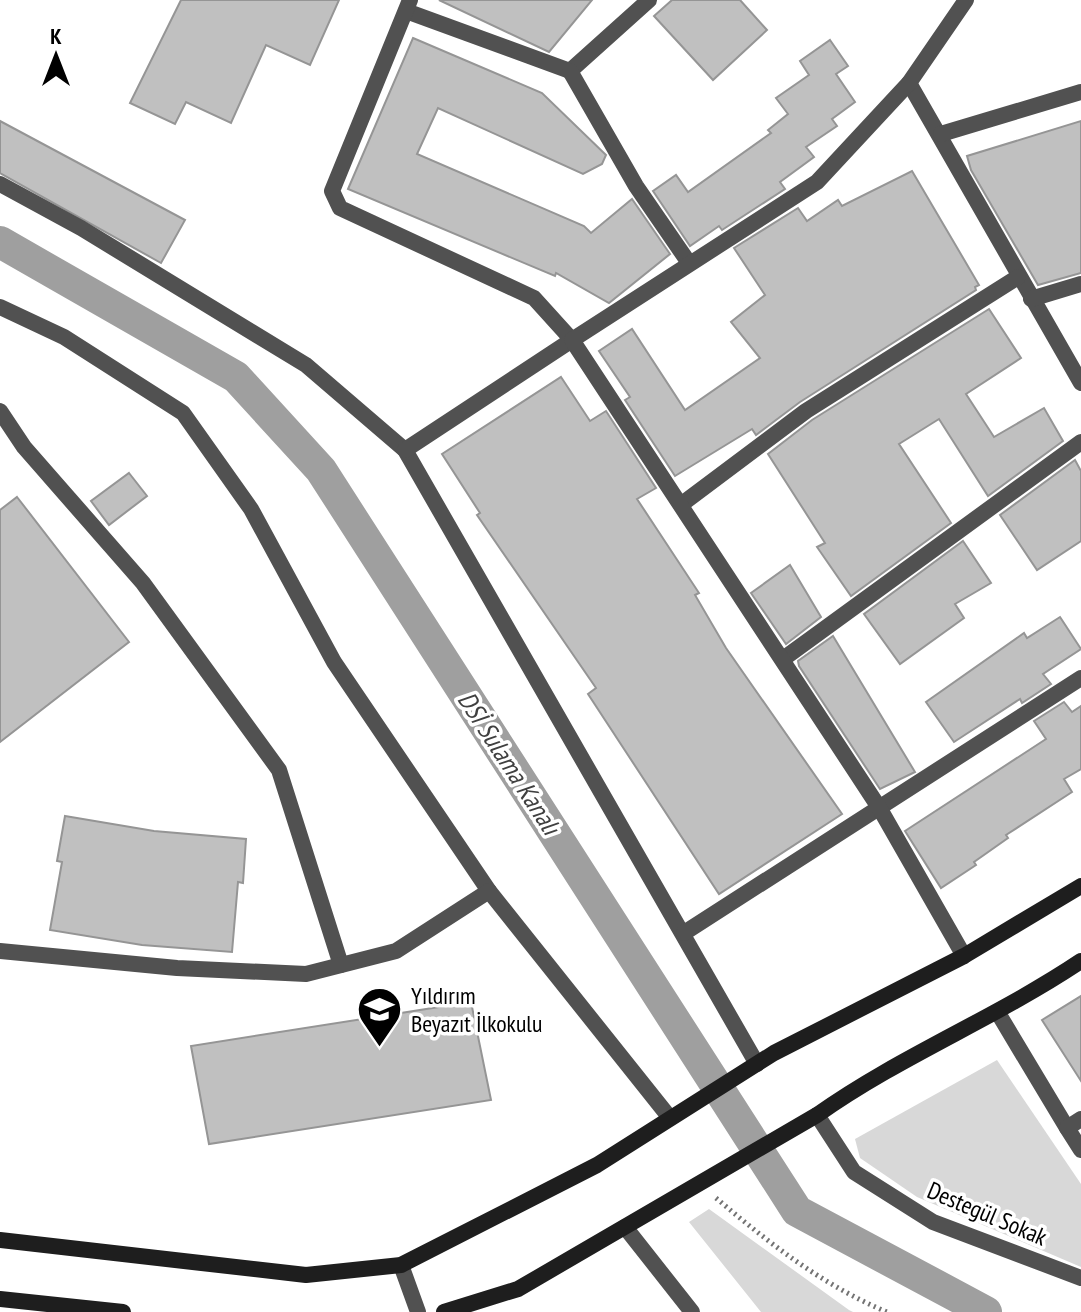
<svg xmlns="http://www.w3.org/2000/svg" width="1081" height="1312" font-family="'PT Sans Narrow',sans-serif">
  <rect width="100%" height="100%" fill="#fff"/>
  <g fill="#d8d8d8">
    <path d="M997 1060 1081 1184V1267L917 1197 860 1158 855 1139Z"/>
    <path d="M709 1209 849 1310 853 1312H761L689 1222Z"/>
  </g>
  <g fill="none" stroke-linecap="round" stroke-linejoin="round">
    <path stroke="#9f9f9f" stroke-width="32" d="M0 242 236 377 321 470 797 1211 986 1312"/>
  </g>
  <g fill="#c0c0c0" stroke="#959595" stroke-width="2">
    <path d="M181 0H339L310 65 266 45 231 123 186 102 175 124 130 103Z"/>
    <path d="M439 0H592L549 52Z"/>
    <path d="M672 0H740L767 30 713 80 654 16Z"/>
    <path d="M413 38 542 93 606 155 602 164 583 174 438 108 417 154 584 226 591 233 632 199 670 254 609 303 556 273 555 276 348 189Z"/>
    <path d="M830 40 848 66 836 74 855 102 832 119 837 126 806 147 814 157 780 182 785 189 722 230 719 226 690 246 653 191 676 175 688 192 771 133 768 130 788 114 776 98 809 75 800 61Z"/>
    <path d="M0 121 185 220 161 263 0 173Z"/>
    <path d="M1081 121V273L1038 285 971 170 967 156Z"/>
    <path d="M912 171 979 285 975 287 976 290 800 402 756 435 752 429 675 476 625 400 630 397 599 351 632 329 685 410 760 358 731 322 765 295 734 248 798 208 807 221 838 200 842 206Z"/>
    <path d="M989 309 1021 358 966 394 994 437 1044 408 1063 441 988 496 939 419 899 444 951 523 851 596 817 547 825 543 768 454 812 420Z"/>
    <path d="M561 377 590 421 606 411 656 488 637 499 699 593 695 595 726 648 842 814 719 894 588 694 596 688 477 515 480 513 442 454Z"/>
    <path d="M1075 460 1081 471V541L1037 570 1000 515Z"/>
    <path d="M129 473 147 496 109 525 91 501Z"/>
    <path d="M17 497 129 642 0 742V510Z"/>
    <path d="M963 541 991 583 955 604 964 618 900 664 864 614Z"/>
    <path d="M790 565 821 617 786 644 751 593Z"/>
    <path d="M1060 617 1081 649 1043 674 1051 684 1022 703 1020 699 954 742 926 702 1024 633 1027 638Z"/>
    <path d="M833 636 915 772 880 789 799 666 798 661Z"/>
    <path d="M1064 702 1072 712 1081 706V769L1064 779 1072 792 1006 835 1008 838 974 862 976 865 941 888 905 831 1046 739 1034 721Z"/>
    <path d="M65 816 154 831 246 839 243 883 238 882 232 952 142 945 50 930 62 862 57 861Z"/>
    <path d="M1081 996V1081L1042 1020Z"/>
    <path d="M471 1002 491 1100 209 1144 191 1046Z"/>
  </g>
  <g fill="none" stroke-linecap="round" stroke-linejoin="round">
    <path stroke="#737373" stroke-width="5" stroke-dasharray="2 4" stroke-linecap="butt" d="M716 1198C769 1243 822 1285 887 1312"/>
    <g stroke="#515151" stroke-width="16">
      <path d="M0 307 64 337 183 413 251 509 334 662 489 891"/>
      <path d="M0 411 24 447 143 583 279 770 341 965"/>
    </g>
    <g stroke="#515151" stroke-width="16">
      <path d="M406 11 570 71 649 0"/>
      <path d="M570 71 636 186 689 263"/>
      <path d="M909 83 1081 383"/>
      <path d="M941 134 1081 92"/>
      <path d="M0 184 81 228 306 365 405 450 757 1064"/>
      <path d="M1031 299 1081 284"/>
      <path d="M405 450 572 340 534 298 340 208 332 191 410 0"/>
      <path d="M682 504 806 411 1018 277"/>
      <path d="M783 659 1081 442"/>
      <path d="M684 933 1081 678"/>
      <path d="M0 951 177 968 306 974 396 951 489 891 670 1118"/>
      <path d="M964 956 880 809 572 340 817 182 909 83 966 0"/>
      <path d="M998 1013 1067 1128"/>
      <path d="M817 1115 854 1172 933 1222 1081 1278"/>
      <path d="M1081 1119 1067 1128 1081 1150"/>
      <path d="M625 1227 692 1312"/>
      <path d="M401 1265 418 1312"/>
    </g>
    <g stroke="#1e1e1e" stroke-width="16">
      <path d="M0 1240 306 1275 401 1265 597 1165 774 1053 964 956 1081 886"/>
      <path d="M0 1299 123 1312"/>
      <path d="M444 1312 518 1289 817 1115C900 1056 996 1018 1081 961"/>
    </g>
  </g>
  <defs>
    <symbol id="school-pin" viewBox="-11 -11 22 30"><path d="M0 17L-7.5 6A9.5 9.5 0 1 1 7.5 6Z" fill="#000" stroke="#fff"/><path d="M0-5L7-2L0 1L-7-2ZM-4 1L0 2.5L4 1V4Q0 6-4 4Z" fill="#fff"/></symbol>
  </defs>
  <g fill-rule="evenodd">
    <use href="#school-pin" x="354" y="984" width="51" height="69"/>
  </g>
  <g text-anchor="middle" stroke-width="7" stroke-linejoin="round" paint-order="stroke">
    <g font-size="24" fill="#000" stroke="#fff" text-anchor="start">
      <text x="411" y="1004">Yıldırım<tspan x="411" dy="28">Beyazıt İlkokulu</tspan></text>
    </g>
    <g font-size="24" fill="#000" stroke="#fff">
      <text transform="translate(987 1214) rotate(23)" y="8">Destegül Sokak</text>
    </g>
    <g font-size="26" font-style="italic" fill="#404040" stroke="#fff">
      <text transform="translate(509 763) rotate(57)" y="9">DSİ Sulama Kanalı</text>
    </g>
  </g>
  <g transform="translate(56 56)" stroke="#ffffff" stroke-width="6" paint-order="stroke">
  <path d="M0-6L14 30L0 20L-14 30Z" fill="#000000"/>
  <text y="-12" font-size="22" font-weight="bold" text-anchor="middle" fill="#000000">K</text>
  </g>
</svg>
